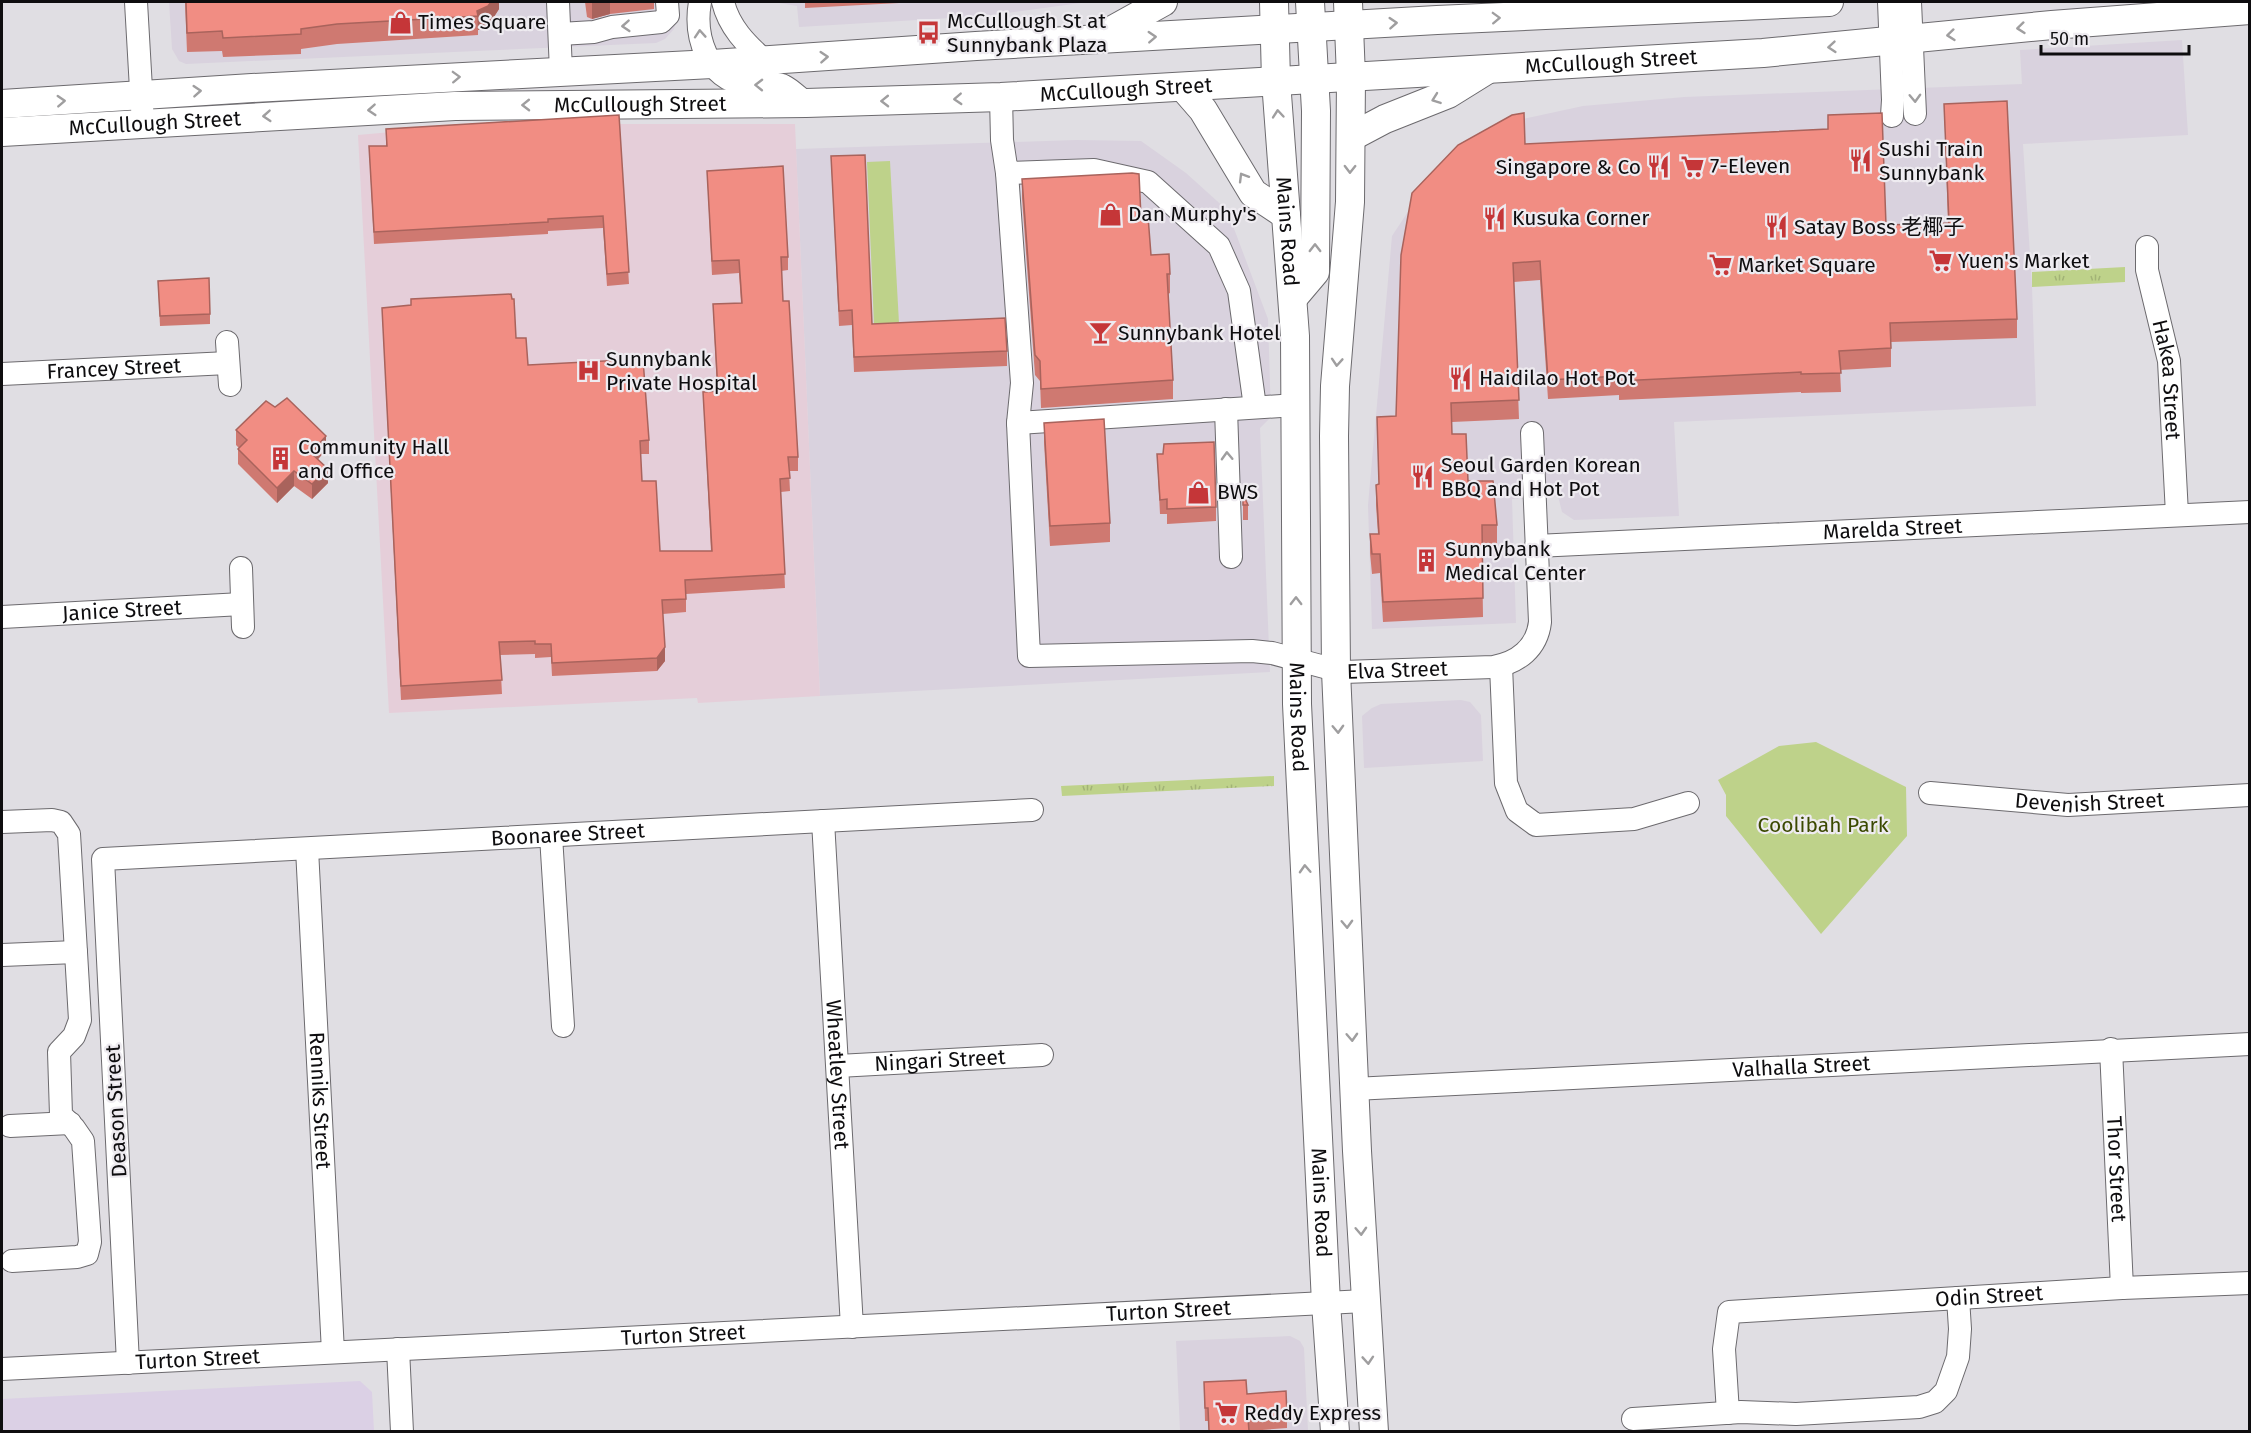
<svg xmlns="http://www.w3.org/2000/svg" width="2251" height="1433" font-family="'Fira Sans','Noto Sans SC',sans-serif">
  <defs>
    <pattern id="grass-tufts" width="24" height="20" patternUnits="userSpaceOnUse" patternTransform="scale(1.5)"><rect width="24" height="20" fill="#bed28a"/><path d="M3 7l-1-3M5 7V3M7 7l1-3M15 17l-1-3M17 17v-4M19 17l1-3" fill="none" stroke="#a2b376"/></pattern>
  </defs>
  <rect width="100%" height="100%" fill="#e0dee3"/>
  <g fill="#d9d2de">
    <path d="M169 2H678L679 12 674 29 665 39 656 43 186 64 179 61 172 49Z"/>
    <path d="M773 2H1088L985 16 799 27 797 6Z"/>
    <path d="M2182 40 2188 135 2023 144 2032 287 2036 406 1674 422 1679 516 1574 520 1562 512 1558 496 1512 499 1516 623 1372 629 1368 505 1392 236 1421 192 1509 122 1583 106 1684 97 2022 84 2020 50Z"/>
    <path d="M1076 140 1141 141 1186 173 1227 210 1268 319 1271 417 1260 428 1270 672 820 696 796 149Z"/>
    <path d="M1461 700 1470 702 1481 715 1483 761 1364 768 1362 716 1372 708 1381 704Z"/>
    <path d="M1290 1336 1300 1341 1304 1348 1308 1431H1180L1176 1341Z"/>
  </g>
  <path fill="#dbd0e5" d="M360 1381 372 1392 374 1431H2V1399Z"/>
  <path fill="#e5ced9" d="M619 124H795L820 696 698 703 697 698 389 713 358 135 436 128Z"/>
  <g fill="url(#grass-tufts)">
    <path d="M2125 267V282L2032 287V272Z"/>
    <path d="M1274 776V786L1062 796 1061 786Z"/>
  </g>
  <g fill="#bed28a">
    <path d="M890 161 899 323 874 324 867 162Z"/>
    <path d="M1816 742 1906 787 1907 836 1821 934 1726 816V795L1718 780 1779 746Z"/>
  </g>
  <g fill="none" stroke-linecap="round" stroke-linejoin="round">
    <defs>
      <g id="minor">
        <path d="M136 2 143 124"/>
        <path d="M558 2 561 71"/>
        <path d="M700 2C694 36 707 80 747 85 757 86 775 81 784 86 792 90 799 98 806 103"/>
        <path d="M723 2C729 27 746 44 765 61"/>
        <path d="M1889 2 1893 100 1892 116"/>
        <path d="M1910 2 1915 114"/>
        <path d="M560 34 594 32 612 27 661 22 668 15 667 2"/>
        <path d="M1001 97 1002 140 1007 173 1094 170 1148 182 1219 246 1239 291 1255 407"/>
        <path id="s1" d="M1007 173 1022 383 1018 423 1029 656 1252 651 1272 653 1343 672 1493 667C1518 663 1537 648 1540 622L1532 433"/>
        <path id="s2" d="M2147 247V270L2169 361 2177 514"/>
        <path d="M227 342 230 385"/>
        <path id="s3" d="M2 374 228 363"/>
        <path d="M1226 409 1231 557"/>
        <path d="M1018 423 1296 405"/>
        <path id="s4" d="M1536 546 2250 512"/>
        <path d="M241 568 243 627"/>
        <path id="s5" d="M2 617 242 604"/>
        <path d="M1501 666 1506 783 1517 811 1536 825 1634 819 1688 803"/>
        <path id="s6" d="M1930 793 2068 805 2250 795"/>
        <path id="s7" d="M823 821 852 1327"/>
        <path d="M2 822 52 820 61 822 69 834 80 1020 74 1036 59 1052 61 1115 74 1128 83 1141 90 1242 87 1254 77 1257 12 1261"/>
        <path d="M551 836 563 1026"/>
        <path id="s8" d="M307 849 333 1352"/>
        <path d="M2 955 76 952"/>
        <path id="s9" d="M2111 1049 2122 1288"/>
        <path id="s10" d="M838 1066 1042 1055"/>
        <path id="s11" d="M1354 1089 2250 1044"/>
        <path d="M10 1126 70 1123"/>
        <path d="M398 1349 402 1432"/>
        <path id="s12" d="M128 1363 103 859 1032 810"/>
        <path id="s13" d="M2 1369 1365 1301"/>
        <path id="s14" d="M1728 1413 1724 1349 1729 1312 2122 1288 2250 1283"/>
        <path d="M1633 1419 1741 1412 1796 1414 1919 1407 1935 1402 1946 1391 1958 1357 1960 1329 1958 1298"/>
      </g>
      <g id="major">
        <path id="s15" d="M1274 2 1276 81 1295 336 1297 704 1326 1303 1335 1432"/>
        <path d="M1348 2 1351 77 1350 202 1335 386 1334 436 1336 671 1357 1151 1374 1432"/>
        <path d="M1098 38 1163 2"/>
        <path d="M1183 87 1203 110 1253 193 1286 215"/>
        <path d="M2 104 252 88 712 64 976 46 1437 20 1829 2"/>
        <path id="s16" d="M2 132 455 106 806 103 1001 97 1763 53 2052 25 2250 10"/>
        <path d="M1351 137 1385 119 1448 94 1485 71"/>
        <path d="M1293 298 1315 272 1316 111 1310 2"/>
      </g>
    </defs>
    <use href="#minor" stroke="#6c6a6e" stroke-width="24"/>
    <use href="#major" stroke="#6c6a6e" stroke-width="30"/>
    <use href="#minor" stroke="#fff" stroke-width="22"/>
    <use href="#major" stroke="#fff" stroke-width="28"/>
  </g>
  <g fill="#cf7971">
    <path d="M185 2H499V9L488 26 478 30V35L337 44 301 49V54L223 57 222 51 187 52Z"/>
    <path d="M585 2H654V9L610 14 592 19 587 17Z"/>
    <path d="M805 2H918L805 8Z"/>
    <path d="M1944 104 2017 319V338L1891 342V367L1840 370 1841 392 1801 393V392L1619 400V395L1548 399 1540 280 1514 282 1519 419 1452 422V434L1468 481 1497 525V544L1482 545 1483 617 1383 622 1380 573 1372 574 1370 553V534H1378L1376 505V485H1379L1377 417 1396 416 1525 144 1828 129V115L1886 225 1948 223Z"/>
    <path d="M619 115 629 284 607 286 603 228 548 231V234L374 244 369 146H386V129Z"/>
    <path d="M831 156 872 324 1007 351V366L854 372 852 325 839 326Z"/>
    <path d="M707 171 788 257V270L781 271 783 301 798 457V471H789L790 491 781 492 785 588 686 594V612L663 614 665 661 657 671 552 676 551 657 535 658V654L500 655 502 694 401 700 382 308 516 338 528 365 649 440V454H640L642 481 660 551H711L703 392 717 391 713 304 741 303 739 273 712 275Z"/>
    <path d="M1022 179 1141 217 1151 255 1170 274V293L1168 294 1173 380V399L1041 408 1040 381 1035 375 1022 198Z"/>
    <path d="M158 281 210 314V324L160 326Z"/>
    <path d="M1044 423 1110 523V542L1050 546 1044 442Z"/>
    <path d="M236 430 326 450 318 459 328 483 312 499 294 486 277 503 238 464V449L239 448 236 445Z"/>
    <path d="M1157 454 1216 507V521L1167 524V514H1160Z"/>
    <path d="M1243 492 1248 505V520H1243Z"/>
    <path d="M1204 1382 1247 1394 1287 1416V1428L1249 1431H1209L1208 1421H1205Z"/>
  </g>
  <g fill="#a9635c">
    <path d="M491 2H499V9L488 26 478 30 477 11Z"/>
    <path d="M592 2H610V14L592 19Z"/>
    <path d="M326 436V450L311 467V453Z"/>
    <path d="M328 469V483L312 499V484Z"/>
    <path d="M294 471V486L277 503V488Z"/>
    <path d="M665 647V661L657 671V658Z"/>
  </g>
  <g fill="#f18d83" stroke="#a9635c" stroke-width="1.5">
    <path d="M186 2H491L488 6 477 11 478 16 337 24 301 29V34L223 38 222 31 187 33Z"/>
    <path d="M2007 101 2017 319 1890 323 1891 348 1839 351 1841 373 1801 374V372L1619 381V376L1548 380 1540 261 1513 263 1519 400 1451 403 1452 434H1466L1468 481H1493L1497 525H1482L1483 598 1383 602 1380 554H1372L1370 534H1379L1376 485 1379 484 1377 417 1396 416 1401 255 1412 193 1458 145 1512 115 1524 113 1525 144 1828 129V115L1882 113 1886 225 1949 223 1944 104Z"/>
    <path d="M619 115 629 272 607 274 603 216 548 219V222L374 232 369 146H387L386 129Z"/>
    <path d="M865 155 872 324 1005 318 1007 351 854 357 852 310 839 311 831 156Z"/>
    <path d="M783 166 788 257H781L783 301H789L798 457H788L790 478 780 479 785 574 685 580 686 599 662 600 665 647 657 658 552 663 551 644H535V641L499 642 502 680 401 686 382 308 411 305V299L511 294 512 299H514L516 338H526L528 365 643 359 649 440 640 441 642 481H656L660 551H712L703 392 718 391 713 304 742 303 739 260 712 261 707 171Z"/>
    <path d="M1132 173 1139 174 1141 217 1148 216 1151 255 1169 254 1170 274H1167L1173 380 1041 389 1040 361 1035 355 1022 179Z"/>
    <path d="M209 278 210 314 160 316 158 281Z"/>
    <path d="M287 398 326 436 311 453 328 469 312 484 294 471 277 488 238 449 247 440 236 430 266 401 275 407Z"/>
    <path d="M1104 419 1110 523 1050 526 1044 423Z"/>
    <path d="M1214 442 1216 507 1167 509V499L1160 500 1157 454H1163L1164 444Z"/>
    <path d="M1243 492V494L1248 505H1243Z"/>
    <path d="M1246 1380 1247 1394 1286 1391 1287 1416 1248 1418 1249 1431H1209L1208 1408H1205L1204 1382Z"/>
  </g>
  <defs><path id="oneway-chevron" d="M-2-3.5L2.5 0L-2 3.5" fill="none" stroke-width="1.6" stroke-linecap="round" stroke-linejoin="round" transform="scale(1.5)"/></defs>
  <g stroke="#9f9e9f">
    <use href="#oneway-chevron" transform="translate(1496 18) rotate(-2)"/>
    <use href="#oneway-chevron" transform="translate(1393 23) rotate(-4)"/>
    <use href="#oneway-chevron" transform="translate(626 26) rotate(176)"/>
    <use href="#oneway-chevron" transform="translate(2021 28) rotate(174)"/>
    <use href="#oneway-chevron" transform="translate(700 34) rotate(-94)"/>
    <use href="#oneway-chevron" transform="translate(1951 35) rotate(174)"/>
    <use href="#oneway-chevron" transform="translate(1152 37) rotate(-3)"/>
    <use href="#oneway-chevron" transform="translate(1832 47) rotate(175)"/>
    <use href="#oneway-chevron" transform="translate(824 57) rotate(-4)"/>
    <use href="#oneway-chevron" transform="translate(456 77) rotate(-2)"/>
    <use href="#oneway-chevron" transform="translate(759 85) rotate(-179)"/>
    <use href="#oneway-chevron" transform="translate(197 91) rotate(-4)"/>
    <use href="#oneway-chevron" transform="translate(1915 98) rotate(88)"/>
    <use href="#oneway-chevron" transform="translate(958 99) rotate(177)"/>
    <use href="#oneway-chevron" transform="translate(1436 99) rotate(160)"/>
    <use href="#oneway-chevron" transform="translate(61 101) rotate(-3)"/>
    <use href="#oneway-chevron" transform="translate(885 101) rotate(179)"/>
    <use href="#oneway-chevron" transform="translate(526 105) rotate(179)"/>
    <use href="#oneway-chevron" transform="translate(372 110) rotate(176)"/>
    <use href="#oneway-chevron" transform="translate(1278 114) rotate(-95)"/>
    <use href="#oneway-chevron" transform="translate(267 116) rotate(176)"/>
    <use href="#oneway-chevron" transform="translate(1350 169) rotate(91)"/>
    <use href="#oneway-chevron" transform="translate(1243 177) rotate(-121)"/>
    <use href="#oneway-chevron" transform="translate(1315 248) rotate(-90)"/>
    <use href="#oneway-chevron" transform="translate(1337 362) rotate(94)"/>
    <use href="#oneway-chevron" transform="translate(1227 456) rotate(-92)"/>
    <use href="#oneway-chevron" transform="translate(1296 601) rotate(-90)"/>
    <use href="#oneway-chevron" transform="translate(1338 729) rotate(88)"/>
    <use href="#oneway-chevron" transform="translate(1305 869) rotate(-93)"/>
    <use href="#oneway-chevron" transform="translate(1347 924) rotate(88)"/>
    <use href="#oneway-chevron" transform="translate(1352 1037) rotate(87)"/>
    <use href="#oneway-chevron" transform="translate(1361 1231) rotate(87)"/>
    <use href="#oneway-chevron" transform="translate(1368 1360) rotate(86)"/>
  </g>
  <defs>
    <symbol id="shop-bare" viewBox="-9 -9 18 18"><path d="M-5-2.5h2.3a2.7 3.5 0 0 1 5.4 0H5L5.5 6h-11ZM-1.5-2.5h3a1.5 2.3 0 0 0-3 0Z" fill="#c53638" stroke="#eeebf0" stroke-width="2.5" paint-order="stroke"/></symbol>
    <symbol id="bus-bare" viewBox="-9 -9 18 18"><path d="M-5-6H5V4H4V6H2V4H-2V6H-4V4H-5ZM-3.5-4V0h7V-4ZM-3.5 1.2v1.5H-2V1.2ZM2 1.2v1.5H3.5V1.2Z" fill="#c53638" stroke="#eeebf0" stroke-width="2.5" paint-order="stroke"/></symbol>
    <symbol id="restaurant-bare" viewBox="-9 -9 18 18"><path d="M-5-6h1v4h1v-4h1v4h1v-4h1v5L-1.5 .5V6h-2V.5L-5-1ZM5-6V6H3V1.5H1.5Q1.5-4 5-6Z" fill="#c53638" stroke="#eeebf0" stroke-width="2.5" paint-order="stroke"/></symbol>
    <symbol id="supermarket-bare" viewBox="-9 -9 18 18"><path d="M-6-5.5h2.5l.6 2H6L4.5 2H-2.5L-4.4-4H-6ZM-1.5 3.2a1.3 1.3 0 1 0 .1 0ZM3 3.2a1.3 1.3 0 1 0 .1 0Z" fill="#c53638" stroke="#eeebf0" stroke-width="2.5" paint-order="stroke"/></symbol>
    <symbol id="bar-bare" viewBox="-9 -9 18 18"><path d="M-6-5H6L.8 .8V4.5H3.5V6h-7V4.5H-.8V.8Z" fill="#c53638" stroke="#eeebf0" stroke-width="2.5" paint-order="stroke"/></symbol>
    <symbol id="hospital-bare" viewBox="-9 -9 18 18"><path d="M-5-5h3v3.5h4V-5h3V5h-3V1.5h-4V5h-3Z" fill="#c53638" stroke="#eeebf0" stroke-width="2.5" paint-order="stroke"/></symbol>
    <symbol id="building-bare" viewBox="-9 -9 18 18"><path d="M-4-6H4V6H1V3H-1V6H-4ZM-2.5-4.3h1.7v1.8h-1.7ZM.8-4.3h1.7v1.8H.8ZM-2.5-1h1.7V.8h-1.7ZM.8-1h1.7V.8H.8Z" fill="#c53638" stroke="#eeebf0" stroke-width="2.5" paint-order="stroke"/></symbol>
  </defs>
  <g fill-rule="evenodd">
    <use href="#shop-bare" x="384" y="6" width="33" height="33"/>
    <use href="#bus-bare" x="912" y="16" width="33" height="33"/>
    <use href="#restaurant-bare" x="1844" y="144" width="33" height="33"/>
    <use href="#supermarket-bare" x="1676" y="150" width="33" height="33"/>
    <use href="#restaurant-bare" x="1642" y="150" width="33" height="33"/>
    <use href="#shop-bare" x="1094" y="198" width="33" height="33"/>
    <use href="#restaurant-bare" x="1478" y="202" width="33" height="33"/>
    <use href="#restaurant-bare" x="1760" y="210" width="33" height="33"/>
    <use href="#supermarket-bare" x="1924" y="244" width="33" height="33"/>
    <use href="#supermarket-bare" x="1704" y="248" width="33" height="33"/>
    <use href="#bar-bare" x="1084" y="316" width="33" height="33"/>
    <use href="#hospital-bare" x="572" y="354" width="33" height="33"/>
    <use href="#restaurant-bare" x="1444" y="362" width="33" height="33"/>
    <use href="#building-bare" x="264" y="442" width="33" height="33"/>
    <use href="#restaurant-bare" x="1406" y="460" width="33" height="33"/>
    <use href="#shop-bare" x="1182" y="476" width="33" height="33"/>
    <use href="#building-bare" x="1410" y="544" width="33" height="33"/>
    <use href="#supermarket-bare" x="1210" y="1396" width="33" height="33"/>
  </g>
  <g text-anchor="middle" stroke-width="4.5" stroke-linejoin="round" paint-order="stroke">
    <g font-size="21" fill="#0e0d0f" stroke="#eeebf0" text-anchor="start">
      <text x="947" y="28">McCullough St at<tspan x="947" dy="24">Sunnybank Plaza</tspan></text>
      <text x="418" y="29">Times Square</text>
      <text x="1879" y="156">Sushi Train<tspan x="1879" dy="24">Sunnybank</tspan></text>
      <text x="1710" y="173">7-Eleven</text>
      <text x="1641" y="174" text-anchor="end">Singapore &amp; Co</text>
      <text x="1128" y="221">Dan Murphy's</text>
      <text x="1512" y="225">Kusuka Corner</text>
      <text x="1794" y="234">Satay Boss 老椰子</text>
      <text x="1958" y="268">Yuen's Market</text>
      <text x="1738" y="272">Market Square</text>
      <text x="1118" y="340">Sunnybank Hotel</text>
      <text x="606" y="366">Sunnybank<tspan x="606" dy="24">Private Hospital</tspan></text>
      <text x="1479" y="385">Haidilao Hot Pot</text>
      <text x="298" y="454">Community Hall<tspan x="298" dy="24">and Office</tspan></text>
      <text x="1441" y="472">Seoul Garden Korean<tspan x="1441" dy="24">BBQ and Hot Pot</tspan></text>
      <text x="1217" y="499">BWS</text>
      <text x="1445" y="556">Sunnybank<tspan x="1445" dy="24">Medical Center</tspan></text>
      <text x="1244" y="1420">Reddy Express</text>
    </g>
    <g font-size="21" fill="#0e0d0f" stroke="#eeebf0">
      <text dy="7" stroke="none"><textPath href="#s16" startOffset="1611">McCullough Street</textPath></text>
      <text dy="7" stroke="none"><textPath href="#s16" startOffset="1125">McCullough Street</textPath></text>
      <text dy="7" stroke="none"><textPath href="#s16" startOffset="639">McCullough Street</textPath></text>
      <text dy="7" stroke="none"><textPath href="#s16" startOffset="153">McCullough Street</textPath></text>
      <text dy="7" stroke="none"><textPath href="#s15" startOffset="230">Mains Road</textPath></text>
      <text dy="7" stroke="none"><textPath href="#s3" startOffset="112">Francey Street</textPath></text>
      <text dy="7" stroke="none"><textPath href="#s2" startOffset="135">Hakea Street</textPath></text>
      <text dy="7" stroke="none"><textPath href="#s4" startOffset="357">Marelda Street</textPath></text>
      <text dy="7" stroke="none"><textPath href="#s5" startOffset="120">Janice Street</textPath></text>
      <text dy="7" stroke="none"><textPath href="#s1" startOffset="855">Elva Street</textPath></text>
      <text dy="7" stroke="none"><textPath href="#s15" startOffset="716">Mains Road</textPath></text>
      <text dy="7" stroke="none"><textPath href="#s6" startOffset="160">Devenish Street</textPath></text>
      <text dy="7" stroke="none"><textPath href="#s12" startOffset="970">Boonaree Street</textPath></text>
      <text dy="7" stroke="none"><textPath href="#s10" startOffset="102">Ningari Street</textPath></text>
      <text dy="7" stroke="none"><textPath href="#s11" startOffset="448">Valhalla Street</textPath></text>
      <text dy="7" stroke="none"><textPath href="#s7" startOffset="254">Wheatley Street</textPath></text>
      <text dy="7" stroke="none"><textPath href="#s8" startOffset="252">Renniks Street</textPath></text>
      <text transform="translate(116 1111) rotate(-93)" y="7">Deason Street</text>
      <text dy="7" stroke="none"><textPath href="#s9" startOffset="120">Thor Street</textPath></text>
      <text dy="7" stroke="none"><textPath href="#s15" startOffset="1202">Mains Road</textPath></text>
      <text dy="7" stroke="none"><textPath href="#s14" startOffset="362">Odin Street</textPath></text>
      <text dy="7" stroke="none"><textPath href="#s13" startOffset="1168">Turton Street</textPath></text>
      <text dy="7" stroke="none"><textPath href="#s13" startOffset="682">Turton Street</textPath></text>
      <text dy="7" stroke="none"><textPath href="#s13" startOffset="196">Turton Street</textPath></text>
    </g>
    <g font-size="21" fill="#3b4900" stroke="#eeebf0">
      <text x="1823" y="832">Coolibah Park</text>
    </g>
  </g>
  <rect width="2251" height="1433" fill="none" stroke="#0e0d0f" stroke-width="6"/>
  <path d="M2041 45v9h148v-9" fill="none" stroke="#0e0d0f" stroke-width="3"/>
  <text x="2050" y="45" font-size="18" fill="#0e0d0f" stroke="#eeebf0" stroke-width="4.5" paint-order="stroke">50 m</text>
</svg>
